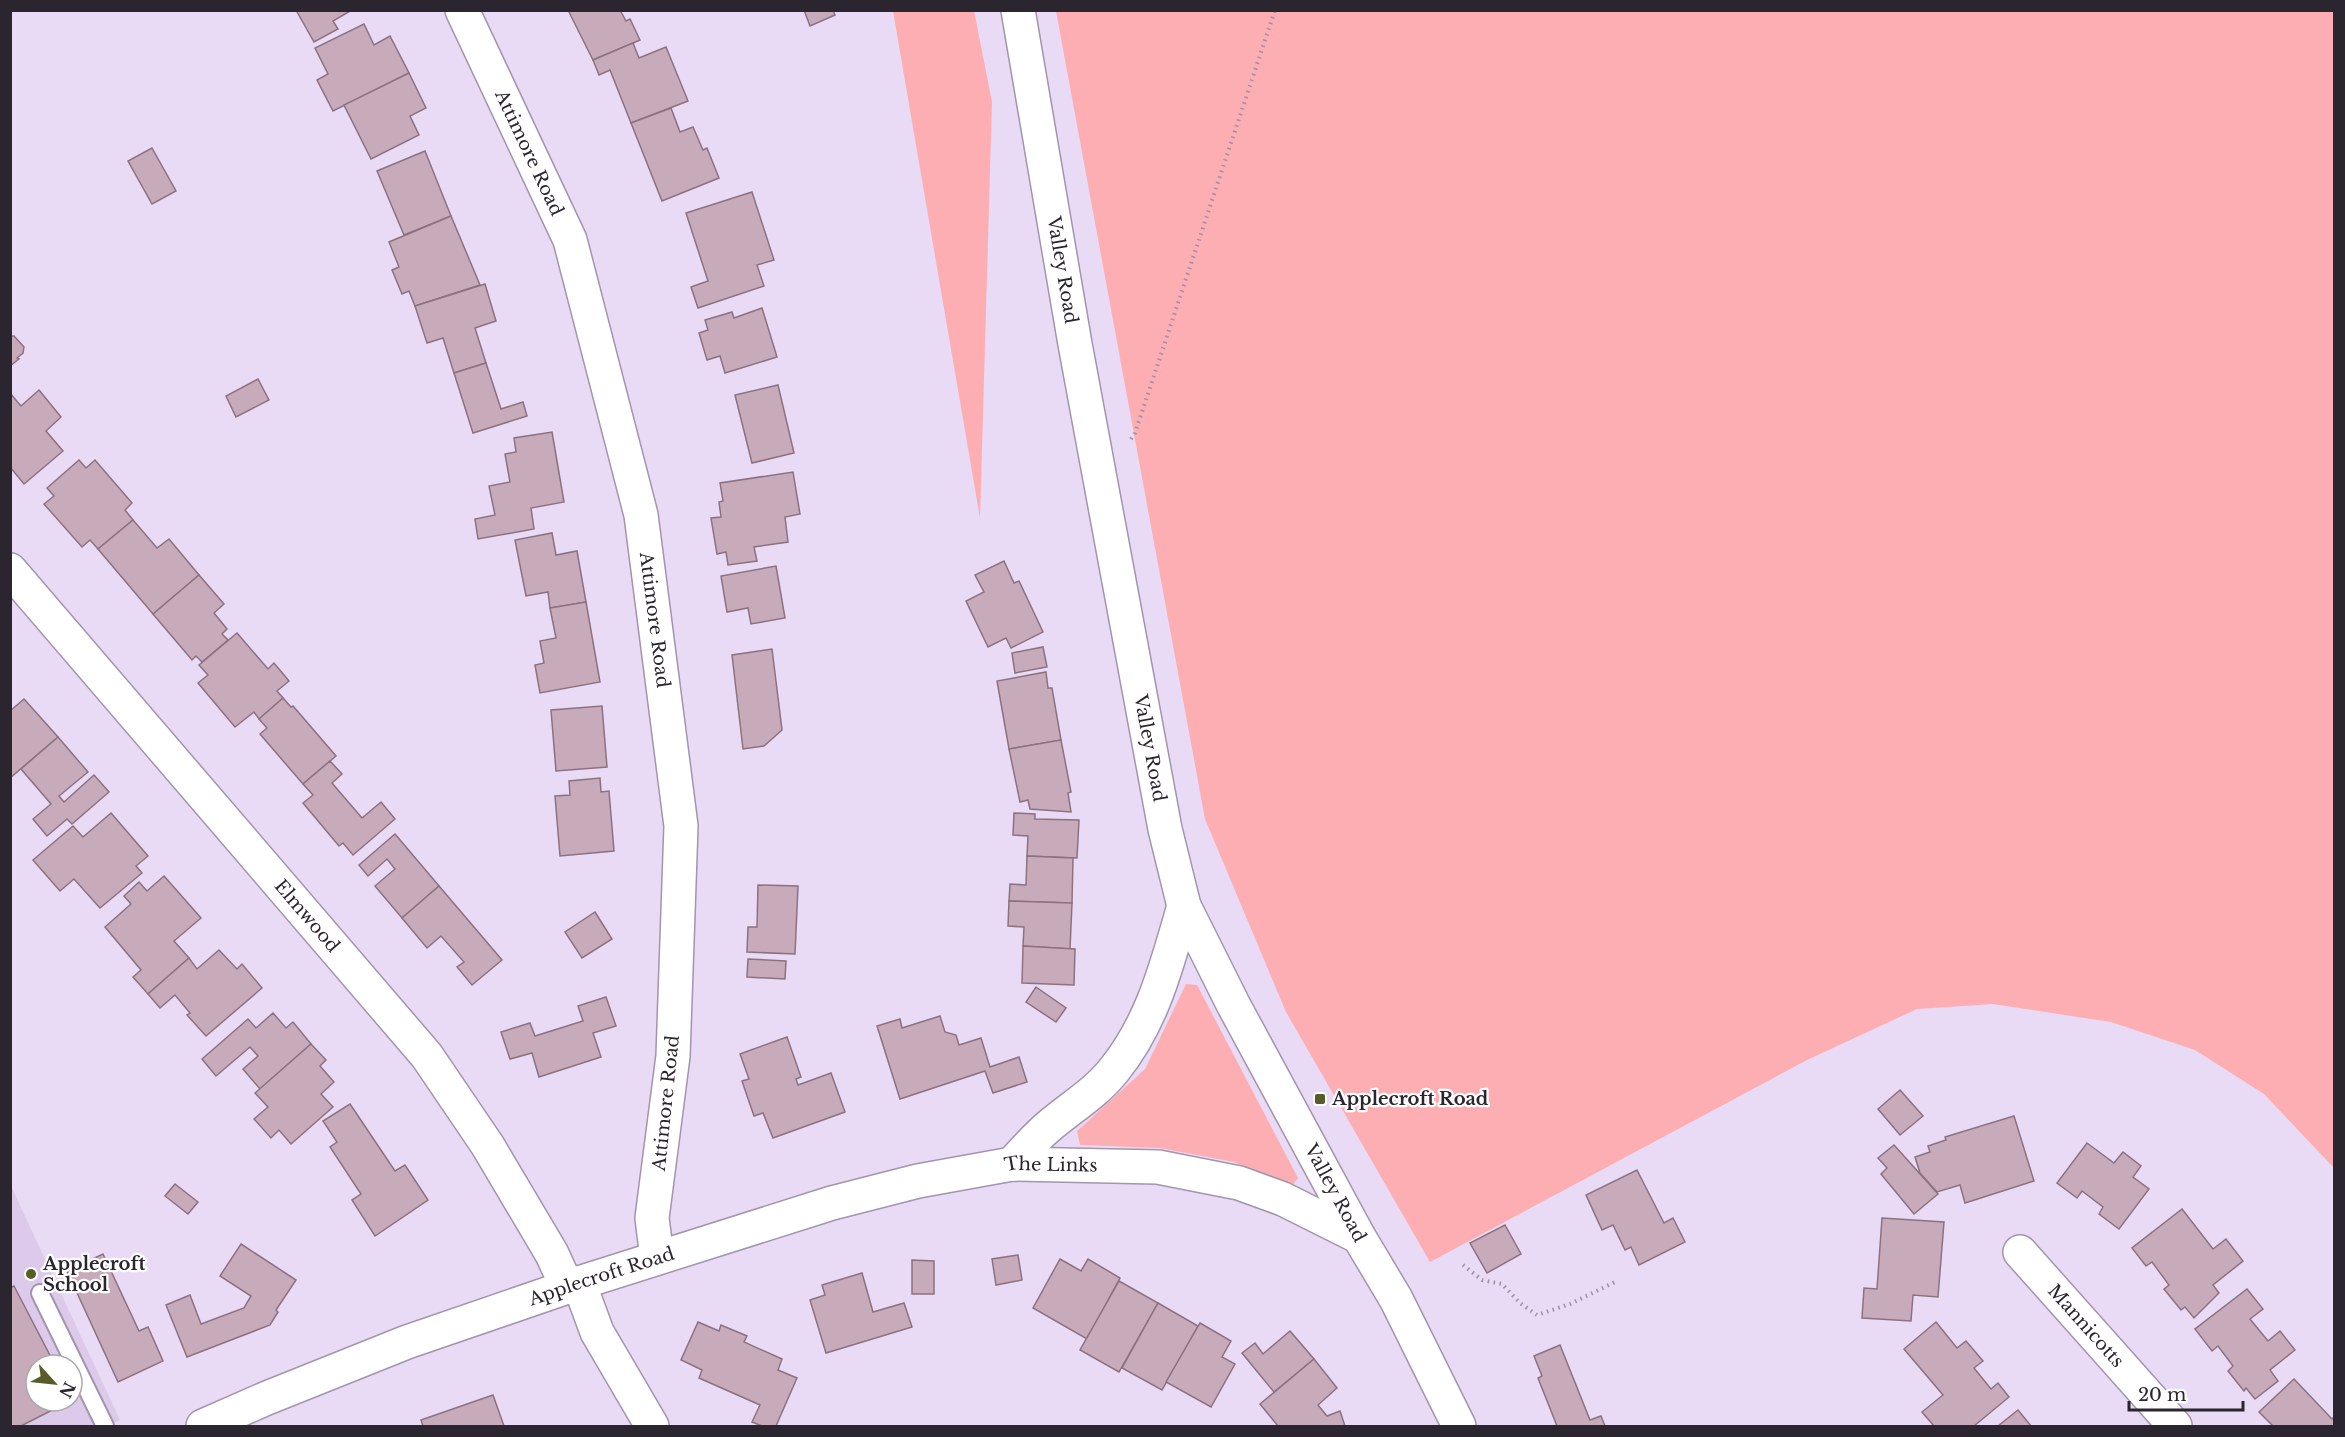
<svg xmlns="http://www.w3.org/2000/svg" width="2345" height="1437" font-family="'Libre Baskerville',serif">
  <rect width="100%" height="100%" fill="#e9daf5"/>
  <path fill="#ddcaea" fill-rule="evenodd" d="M10 1184 120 1420 108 1426H11ZM36 1365H72V1401H36Z"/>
  <g fill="#fdaeb3">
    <path d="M893 11H974L992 102 980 518Z"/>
    <path d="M1056 11H2334V1168L2264 1094 2195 1050 2111 1022 1993 1004 1917 1009 1805 1061 1430 1262 1286 1012 1205 819Z"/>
    <path d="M1186 984 1197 985 1298 1178 1292 1186 1234 1162 1160 1148 1080 1145 1077 1131 1145 1069Z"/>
  </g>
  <g fill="#c7abbb" stroke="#8c7281" stroke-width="1.5">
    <path d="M296 10H352L333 21 338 29 314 42Z"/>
    <path d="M568 10H620L626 21 630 19 640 40 593 60Z"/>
    <path d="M804 10H833L835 15 810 26Z"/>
    <path d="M364 24 374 45 390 36 409 73 333 111 317 80 328 74 315 48Z"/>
    <path d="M633 43 639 58 666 47 688 101 631 123 610 70 599 75 593 60Z"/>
    <path d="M409 73 426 108 410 116 419 135 371 159 344 105Z"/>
    <path d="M671 108 680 132 693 127 703 150 707 148 719 178 662 201 631 123Z"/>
    <path d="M152 148 176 191 152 204 128 161Z"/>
    <path d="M425 151 451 216 404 235 377 171Z"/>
    <path d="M752 192 774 260 757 265 764 286 698 308 691 287 708 281 686 213Z"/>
    <path d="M451 216 480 285 415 306 409 291 402 294 392 270 399 267 389 242Z"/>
    <path d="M485 284 496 321 475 328 486 363 454 373 443 338 427 343 415 306Z"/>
    <path d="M762 308 777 357 725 373 720 356 707 360 699 333 708 330 705 320 732 312 734 318Z"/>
    <path d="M10 336H14L24 347 23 353 17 358 19 359 10 366Z"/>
    <path d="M486 363 501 409 523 402 527 416 473 433 454 373Z"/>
    <path d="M258 379 269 400 236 417 226 396Z"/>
    <path d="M778 385 794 453 752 463 735 395Z"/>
    <path d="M39 390 61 417 46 431 63 451 24 484 10 467V393L21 406Z"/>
    <path d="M552 432 564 502 531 508 534 529 478 539 475 519 495 515 489 486 510 482 505 454 516 452 514 438Z"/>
    <path d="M79 460 86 468 95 460 132 503 125 510 133 520 98 549 90 540 82 547 44 504 54 496 47 488Z"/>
    <path d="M793 472 800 514 785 517 788 542 754 547 757 561 728 565 726 552 717 554 711 518 721 517 719 502 723 501 720 483Z"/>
    <path d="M133 520 157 548 169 539 199 575 153 614 98 549Z"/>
    <path d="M552 533 556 555 577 551 586 602 550 608 548 592 526 596 515 540Z"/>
    <path d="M1004 561 1014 583 1019 581 1043 632 1011 648 1006 638 988 647 966 601 984 592 975 575Z"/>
    <path d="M776 566 785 618 751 624 748 608 727 612 721 576Z"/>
    <path d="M199 575 224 604 214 613 227 629 222 634 228 640 202 662 196 656 192 660 153 614Z"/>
    <path d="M586 602 600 682 540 693 535 665 544 663 540 641 556 638 550 608Z"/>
    <path d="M237 633 268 669 274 663 289 681 277 691 283 698 259 719 254 712 235 727 198 683 208 675 199 665Z"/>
    <path d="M1043 647 1047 667 1015 673 1012 653Z"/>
    <path d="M772 649 782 730 764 746 743 749 732 655Z"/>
    <path d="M1046 672 1048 688H1052L1061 740 1009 749 997 681Z"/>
    <path d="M283 698 291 707 293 706 336 756 303 784 260 734 267 728 259 719Z"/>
    <path d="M24 699 58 737 10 778V711Z"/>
    <path d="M602 706 607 767 556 771 551 710Z"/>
    <path d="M58 737 88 772 59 796 64 802 94 775 109 792 72 824 67 819 47 836 33 819 51 804 21 769Z"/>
    <path d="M1061 740 1071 792 1068 793 1071 812 1030 809 1028 800 1020 802 1009 749Z"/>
    <path d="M330 761 342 774 332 783 362 818 381 802 395 819 353 855 343 843 339 846 303 803 313 795 303 784Z"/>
    <path d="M600 778 601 792 609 791 614 851 560 856 555 796 570 795 569 781Z"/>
    <path d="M111 813 148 856 136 866 142 873 100 908 74 879 60 891 33 860 73 826 83 837Z"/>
    <path d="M1014 813 1035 814V819L1079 820 1077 858 1027 856 1028 836 1013 835Z"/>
    <path d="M395 834 439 886 402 918 375 886 395 869 387 859 368 876 359 865Z"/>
    <path d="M1027 856 1073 858 1072 903 1009 901 1010 884 1026 885Z"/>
    <path d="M164 876 201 918 174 941 189 958 148 994 133 977 141 970 105 927 131 904 124 896 139 882 147 891Z"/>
    <path d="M758 885 798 886 795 954 747 952 748 927H757Z"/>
    <path d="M439 886 502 960 472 985 457 967 464 962 441 936 427 948 402 918Z"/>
    <path d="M1009 901 1072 903 1070 949 1023 946 1024 927 1008 926Z"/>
    <path d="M595 912 612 939 582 958 565 932Z"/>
    <path d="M1023 946 1075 949 1074 985 1022 983Z"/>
    <path d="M219 950 237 969 242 964 262 988 206 1036 187 1015 190 1013 175 995 160 1008 148 994 189 958 197 969Z"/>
    <path d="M748 959 786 961 785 979 747 977Z"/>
    <path d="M1036 987 1066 1008 1056 1022 1026 1002Z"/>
    <path d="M606 997 616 1026 593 1033 601 1057 539 1077 532 1053 510 1059 501 1032 530 1023 535 1036 583 1021 578 1006Z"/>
    <path d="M273 1013 286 1028 293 1022 311 1044 260 1089 243 1069 258 1056 250 1047 216 1076 202 1059 248 1019 256 1028Z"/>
    <path d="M940 1016 945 1032 956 1035 959 1045 981 1038 990 1067 1019 1057 1027 1082 993 1093 985 1071 900 1099 877 1026 900 1019 902 1028Z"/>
    <path d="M787 1037 801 1077 796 1079 798 1085 831 1073 845 1112 773 1138 763 1113 754 1116 742 1081 749 1079 740 1054Z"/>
    <path d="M311 1044 326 1060 320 1066 334 1082 321 1094 333 1107 291 1144 279 1130 271 1138 254 1119 268 1107 255 1093Z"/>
    <path d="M1900 1090 1923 1116 1900 1135 1878 1109Z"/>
    <path d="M350 1104 395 1171 405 1165 428 1200 375 1236 352 1200 361 1194 330 1147 337 1142 323 1121Z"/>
    <path d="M2014 1116 2034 1181 1965 1203 1960 1185 1937 1192 1920 1173 1915 1157 1930 1152 1928 1146 1946 1140 1945 1137Z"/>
    <path d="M2087 1143 2114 1163 2123 1152 2141 1166 2133 1177 2149 1189 2119 1229 2099 1214 2103 1207 2082 1191 2077 1198 2057 1183Z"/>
    <path d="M1894 1145 1938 1194 1914 1214 1881 1174 1887 1168 1878 1158Z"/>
    <path d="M1637 1170 1664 1223 1673 1218 1685 1242 1639 1265 1631 1247 1625 1250 1613 1225 1602 1230 1586 1195Z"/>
    <path d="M175 1184 198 1202 188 1214 165 1196Z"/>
    <path d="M2182 1209 2213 1249 2226 1239 2243 1261 2213 1285 2219 1293 2194 1318 2185 1307 2181 1310 2164 1289 2169 1285 2152 1262 2146 1266 2132 1248Z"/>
    <path d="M1882 1218 1944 1222 1938 1297 1913 1295 1911 1321 1862 1318 1864 1288 1877 1289Z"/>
    <path d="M1505 1225 1521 1254 1487 1273 1470 1243Z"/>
    <path d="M241 1244 296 1280 276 1310 278 1312 270 1325 187 1357 166 1305 190 1295 201 1324 244 1308 251 1296 220 1276Z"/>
    <path d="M103 1254 139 1331 148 1327 163 1361 118 1382 67 1271Z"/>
    <path d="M1018 1255 1022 1280 996 1285 992 1259Z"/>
    <path d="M1060 1259 1081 1271 1088 1259 1120 1278 1087 1339 1033 1308Z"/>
    <path d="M912 1260 934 1261V1294H912Z"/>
    <path d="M862 1273 873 1312 904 1303 912 1327 826 1353 810 1300 825 1295 822 1285Z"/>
    <path d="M1119 1281 1158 1303 1119 1372 1080 1350Z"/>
    <path d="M14 1286 55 1365H36V1401H70L21 1426H10V1288Z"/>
    <path d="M2247 1289 2263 1309 2250 1319 2268 1341 2280 1331 2295 1350 2270 1370 2278 1381 2255 1399 2246 1388 2244 1391 2228 1371 2233 1366 2218 1346 2212 1351 2195 1329Z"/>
    <path d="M1158 1303 1198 1326 1162 1390 1122 1368Z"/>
    <path d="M698 1322 719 1331 721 1325 747 1336 744 1342 782 1359 778 1370 797 1378 776 1426H762L752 1422 760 1405 699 1378 702 1370 681 1360Z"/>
    <path d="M1936 1322 1957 1348 1966 1341 1983 1361 1974 1368 1991 1389 1998 1383 2009 1397 1974 1426H1934L1922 1412 1943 1395 1904 1349Z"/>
    <path d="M1200 1323 1231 1341 1222 1357 1235 1364 1211 1407 1166 1382Z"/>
    <path d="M1290 1331 1314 1359 1274 1392 1242 1353 1255 1343 1263 1354Z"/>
    <path d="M1560 1345 1590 1420 1601 1416 1605 1426H1557L1538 1378 1542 1376 1534 1356Z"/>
    <path d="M1314 1359 1337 1388 1318 1405 1327 1416 1340 1411 1345 1426H1278L1260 1404Z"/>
    <path d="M2294 1379 2332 1419 2334 1417V1426H2273L2259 1412Z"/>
    <path d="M493 1395 504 1426H423L421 1420Z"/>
    <path d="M2018 1410 2031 1426H1998Z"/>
  </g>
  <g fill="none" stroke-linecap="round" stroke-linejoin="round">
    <defs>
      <path id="lane" d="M40 1293 105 1426"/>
      <g id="street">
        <path id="s1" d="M462 10 570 240 641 515 681 826 673 1056 652 1218 657 1258"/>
        <path id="s2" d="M10 570 427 1056 488 1146 552 1254 567 1287"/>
        <path id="s3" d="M2020 1252 2175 1426"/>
        <path d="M579 1283 597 1332 652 1426"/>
      </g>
      <g id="secondary">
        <path id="s4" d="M1018 10 1075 344 1165 829 1184 906 1233 1004 1359 1237 1396 1299 1459 1426"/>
        <path d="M1012 1164C1024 1151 1035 1138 1048 1127 1070 1108 1096 1093 1114 1070 1153 1022 1167 964 1184 906"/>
        <path id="s5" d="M203 1426 267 1398 407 1342 579 1283 832 1203 918 1181 1012 1164 1158 1167 1239 1183 1283 1199 1359 1237"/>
      </g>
    </defs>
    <use href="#lane" stroke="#a395ad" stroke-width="20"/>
    <use href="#street" stroke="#a395ad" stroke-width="36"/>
    <use href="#secondary" stroke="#a395ad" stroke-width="36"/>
    <g stroke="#9c91a5" stroke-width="4" stroke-dasharray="1.5 4.5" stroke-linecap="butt">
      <path d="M1131 439 1135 433 1275 10"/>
      <path d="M1463 1265 1482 1280 1502 1284 1520 1303 1537 1315 1570 1304 1615 1282"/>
    </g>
    <use href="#lane" stroke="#fff" stroke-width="16"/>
    <use href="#street" stroke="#fff" stroke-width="33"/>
    <use href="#secondary" stroke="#fff" stroke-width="33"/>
  </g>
  <g fill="#595b28" stroke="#fff" stroke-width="2">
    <rect x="1314" y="1093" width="12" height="12" rx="3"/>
    <circle cx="31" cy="1274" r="6"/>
  </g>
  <g text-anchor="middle" stroke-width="4.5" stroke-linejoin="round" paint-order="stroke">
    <g font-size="18" fill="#2b252f" stroke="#fff">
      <text dy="6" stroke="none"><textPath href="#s1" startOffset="158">Attimore Road</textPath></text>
      <text dy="6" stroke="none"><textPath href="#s4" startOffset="264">Valley Road</textPath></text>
      <text dy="6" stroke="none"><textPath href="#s1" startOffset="644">Attimore Road</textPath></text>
      <text dy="6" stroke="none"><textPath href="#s4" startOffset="750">Valley Road</textPath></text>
      <text dy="6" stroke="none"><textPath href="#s2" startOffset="456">Elmwood</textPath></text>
      <text transform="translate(666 1103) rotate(-84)" y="6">Attimore Road</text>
      <text dy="6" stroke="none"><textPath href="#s5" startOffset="891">The Links</textPath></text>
      <text dy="6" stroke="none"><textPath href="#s4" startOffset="1236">Valley Road</textPath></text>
      <text dy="6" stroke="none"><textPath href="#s5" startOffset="426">Applecroft Road</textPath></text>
      <text dy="6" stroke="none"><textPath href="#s3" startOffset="99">Mannicotts</textPath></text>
    </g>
    <g font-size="18" font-weight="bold" fill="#2b252f" stroke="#fff" text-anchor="start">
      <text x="1332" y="1105">Applecroft Road</text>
      <text x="43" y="1270">Applecroft<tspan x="43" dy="21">School</tspan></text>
    </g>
  </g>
  <rect width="2345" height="1437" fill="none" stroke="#2b252f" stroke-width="24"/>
  <g transform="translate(54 1383) rotate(117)"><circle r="28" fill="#ffffff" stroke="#aaa8ac" stroke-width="1.5"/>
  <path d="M0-4.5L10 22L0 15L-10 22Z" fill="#595b28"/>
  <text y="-9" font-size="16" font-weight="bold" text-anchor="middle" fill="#2b252f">N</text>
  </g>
  <path d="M2129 1401v9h114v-9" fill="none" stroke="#2b252f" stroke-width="3"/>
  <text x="2138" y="1401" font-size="18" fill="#2b252f" stroke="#ffffff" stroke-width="4.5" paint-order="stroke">20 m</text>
</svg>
